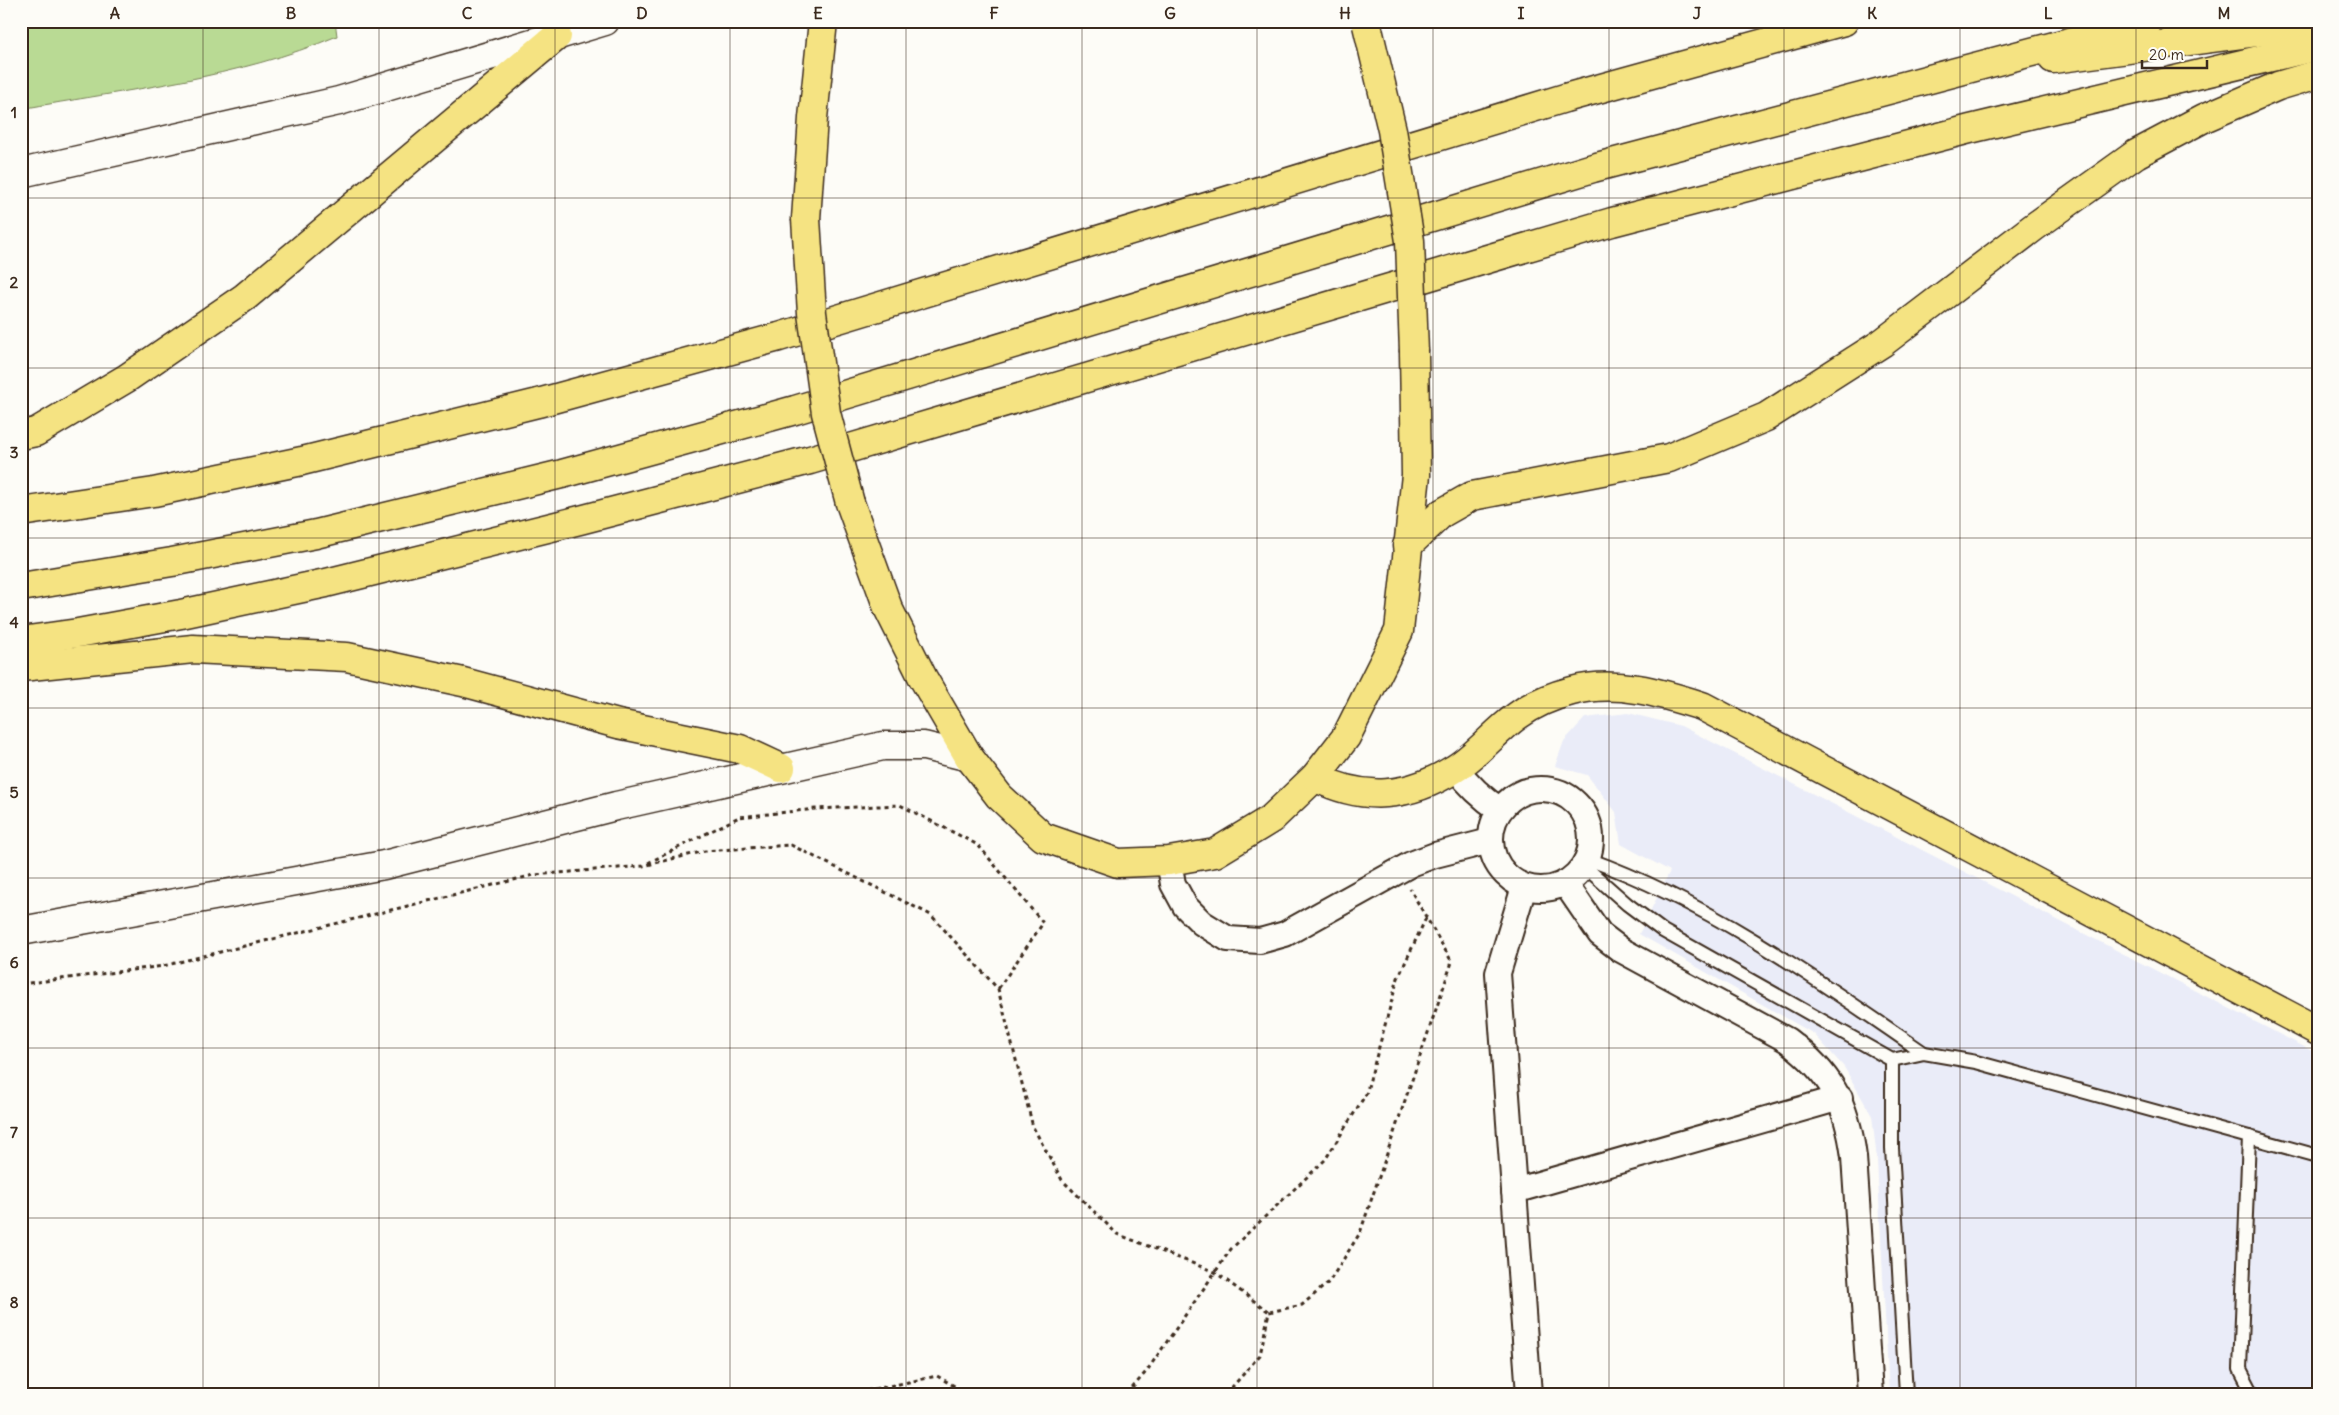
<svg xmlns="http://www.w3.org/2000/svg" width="2339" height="1415" font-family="Delius,sans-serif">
  <rect width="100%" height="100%" fill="#fdfcf7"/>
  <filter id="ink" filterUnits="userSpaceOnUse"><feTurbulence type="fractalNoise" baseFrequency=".02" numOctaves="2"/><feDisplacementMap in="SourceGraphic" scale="10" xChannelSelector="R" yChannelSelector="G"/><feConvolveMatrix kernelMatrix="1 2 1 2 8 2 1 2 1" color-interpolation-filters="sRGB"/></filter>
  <g filter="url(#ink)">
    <path fill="#eaecf8" d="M1628 713 1681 726 2318 1054V1394H1889L1877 1160 1872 1116 1844 1067 1814 1034 1639 934 1670 871 1621 844 1616 812 1587 775 1555 766 1564 741 1585 718Z"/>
    <path fill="#b9da94" stroke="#7a8259" d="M21 21H335L337 36C239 78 125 90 21 109Z"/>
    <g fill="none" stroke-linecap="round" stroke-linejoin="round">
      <defs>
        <g id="service">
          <path d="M1588 859C1710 903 1818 980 1924 1053"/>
          <path d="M1584 866 1627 904 1663 931 1892 1060 1924 1053 1976 1062 2249 1137 2240 1369 2253 1394"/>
          <path d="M1892 1060V1148L1906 1394"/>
          <path d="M2249 1137 2318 1156"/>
        </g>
        <g id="minor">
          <path d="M1456 768C1469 786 1482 798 1500 810"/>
          <circle cx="1541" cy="839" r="50"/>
          <path d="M1169 861 1173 884 1185 906 1202 923 1228 939 1260 941 1285 934 1411 864 1435 855 1490 841"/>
          <path d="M1565 883 1600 934 1621 950 1787 1040C1831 1073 1847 1103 1854 1157L1870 1394"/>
          <path d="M1524 887 1498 973 1529 1394"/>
          <path d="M1514 1191 1840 1098"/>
        </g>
        <g id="tertiary">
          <path d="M21 173 339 101 605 21"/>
          <path d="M21 931 384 865 616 806 883 746H924L969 757"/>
        </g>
        <g id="primary">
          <path d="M806 219 813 118 823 21"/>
          <path d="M850 503 888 608 923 678 969 757 999 796 1043 837 1118 863 1169 861 1215 853 1271 819 1315 777 1346 737 1399 631 1416 475 1414 352"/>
          <path d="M1315 777C1364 802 1409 798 1456 768 1478 754 1495 732 1517 716 1533 704 1552 696 1572 691 1616 679 1661 693 1702 706L2318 1031"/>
        </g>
        <g id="motorway">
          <path d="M2053 59 2318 24"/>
          <path d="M21 435 36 432 127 378 245 297 557 36"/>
          <path d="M21 512 154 492 302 461 538 403 779 337 1565 98 1844 21"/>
          <path d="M1407 546 1442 513 1472 496 1669 458 1766 417 1882 343 2034 227 2136 154 2204 118 2278 86 2318 74"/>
          <path d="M21 587 172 562 316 534 562 474 795 410 1593 168 2149 21"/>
          <path d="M21 641 78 633 181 614 326 583 580 520 810 460 1612 222 1970 129 2318 46"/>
          <path d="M21 667 193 649 347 657 463 682 618 724 740 749 781 768"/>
        </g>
      </defs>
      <use href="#service" stroke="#3b2a1e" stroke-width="16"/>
      <use href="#minor" stroke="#3b2a1e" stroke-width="28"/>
      <use href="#tertiary" stroke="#3b2a1e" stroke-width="31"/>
      <use href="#primary" stroke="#3b2a1e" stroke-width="31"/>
      <use href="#motorway" stroke="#3b2a1e" stroke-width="31"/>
      <g stroke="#3b2a1e" stroke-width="3" stroke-dasharray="4 4" stroke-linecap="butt">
        <path d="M648 863 739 817 816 809 900 805 978 845 1043 923 998 989"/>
        <path d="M21 984 163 966 534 875 643 866 705 851 791 845 931 915 998 989 1033 1127 1062 1180 1117 1234 1215 1272 1269 1312"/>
        <path d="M851 1394 937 1376 968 1394"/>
        <path d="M1127 1394 1146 1372 1231 1249 1325 1160 1366 1094 1398 978 1426 918"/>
        <path d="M1226 1394 1260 1355 1269 1312 1302 1305 1329 1282 1360 1233 1452 962 1410 889"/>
      </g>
      <use href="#service" stroke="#fdfcf7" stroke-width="12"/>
      <use href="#minor" stroke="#fdfcf7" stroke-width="24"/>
      <use href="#tertiary" stroke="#fdfcf7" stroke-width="28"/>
      <use href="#primary" stroke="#f5e382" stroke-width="28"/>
      <use href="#motorway" stroke="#f5e382" stroke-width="28"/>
      <defs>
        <g id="primary-bridge">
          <path d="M1367 25 1392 130 1410 241 1414 352"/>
          <path d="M806 219 812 313 826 413 850 503"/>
        </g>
      </defs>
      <use href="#primary-bridge" stroke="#3b2a1e" stroke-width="31" stroke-linecap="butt"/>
      <use href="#primary-bridge" stroke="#f5e382" stroke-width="28"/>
    </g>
  </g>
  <path fill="none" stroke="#3b2a1e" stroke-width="1" stroke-opacity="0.55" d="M203 21V1394M379 21V1394M555 21V1394M730 21V1394M906 21V1394M1082 21V1394M1257 21V1394M1433 21V1394M1609 21V1394M1784 21V1394M1960 21V1394M2136 21V1394M21 198H2318M21 368H2318M21 538H2318M21 708H2318M21 878H2318M21 1048H2318M21 1218H2318"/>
  <rect width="2339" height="1415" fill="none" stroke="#fdfcf7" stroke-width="55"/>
  <path d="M2142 60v8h65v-8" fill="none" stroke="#3b2a1e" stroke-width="2.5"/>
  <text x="2149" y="60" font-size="15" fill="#3b2a1e" stroke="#fdfcf7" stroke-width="4" paint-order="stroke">20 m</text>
  <rect x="28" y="28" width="2284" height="1360" fill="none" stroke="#3b2a1e" stroke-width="2"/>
  <g font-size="16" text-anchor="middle" font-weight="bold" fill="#3b2a1e">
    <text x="115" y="19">A</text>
    <text x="291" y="19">B</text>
    <text x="467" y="19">C</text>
    <text x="642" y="19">D</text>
    <text x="818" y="19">E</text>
    <text x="994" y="19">F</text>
    <text x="1170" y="19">G</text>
    <text x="1345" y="19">H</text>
    <text x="1521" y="19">I</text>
    <text x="1697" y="19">J</text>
    <text x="1872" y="19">K</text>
    <text x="2048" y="19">L</text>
    <text x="2224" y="19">M</text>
    <text x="14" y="118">1</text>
    <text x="14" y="288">2</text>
    <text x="14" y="458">3</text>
    <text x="14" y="628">4</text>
    <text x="14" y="798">5</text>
    <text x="14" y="968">6</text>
    <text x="14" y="1138">7</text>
    <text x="14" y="1308">8</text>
  </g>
</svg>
